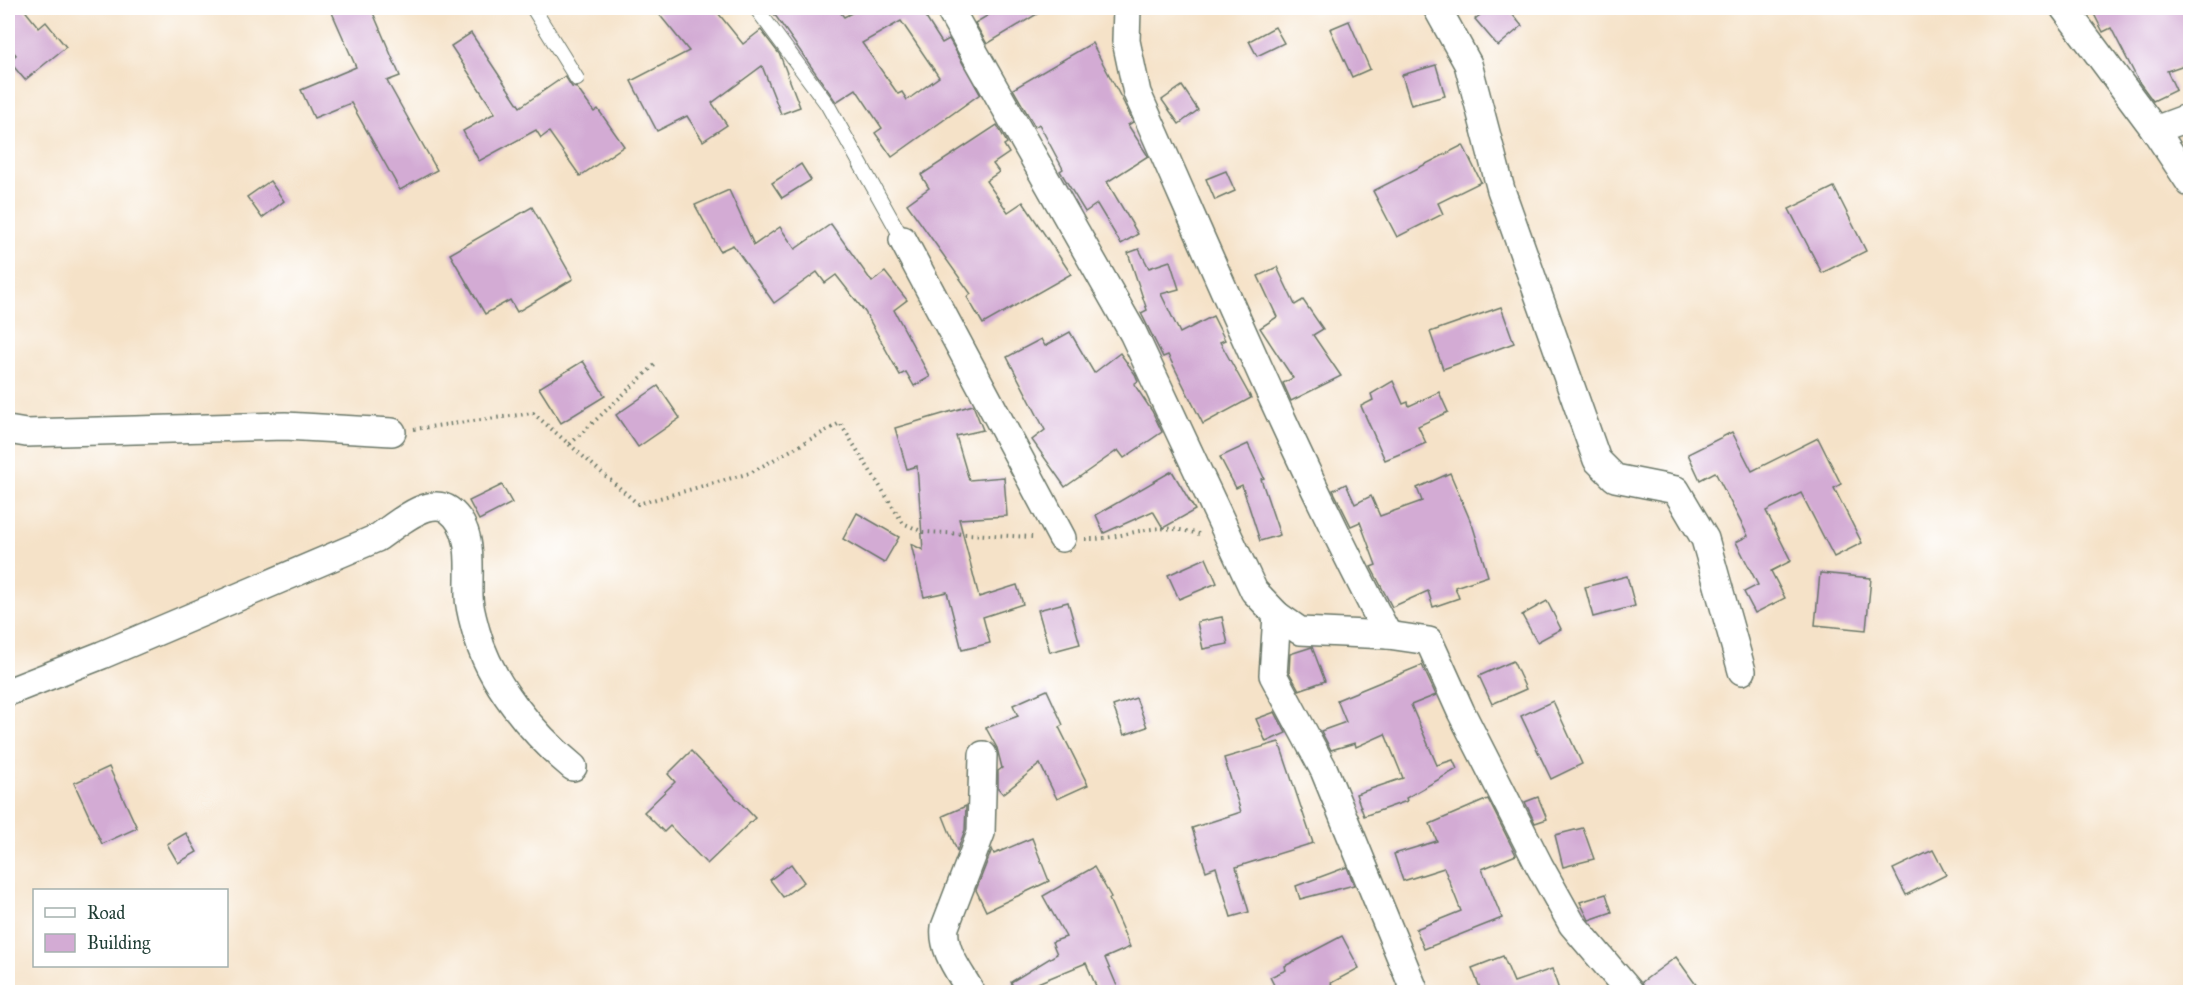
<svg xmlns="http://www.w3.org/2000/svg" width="2198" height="1000" font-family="'IM FELL Great Primer',serif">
  <rect width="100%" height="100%" fill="#fff"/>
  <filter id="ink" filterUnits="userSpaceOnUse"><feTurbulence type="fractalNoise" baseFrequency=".0167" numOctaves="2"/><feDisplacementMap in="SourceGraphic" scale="12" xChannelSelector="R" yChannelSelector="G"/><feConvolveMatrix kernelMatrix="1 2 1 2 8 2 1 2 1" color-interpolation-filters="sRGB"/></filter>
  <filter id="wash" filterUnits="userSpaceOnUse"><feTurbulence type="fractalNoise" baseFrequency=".008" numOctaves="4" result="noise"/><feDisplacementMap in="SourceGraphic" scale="24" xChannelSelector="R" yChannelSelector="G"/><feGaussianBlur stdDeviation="1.35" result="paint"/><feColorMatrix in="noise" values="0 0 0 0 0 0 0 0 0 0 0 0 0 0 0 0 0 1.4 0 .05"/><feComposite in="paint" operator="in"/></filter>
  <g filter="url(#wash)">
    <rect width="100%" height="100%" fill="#f5e2c8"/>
    <g id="blocks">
      <g fill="#d3abd4" fill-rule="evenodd">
        <path d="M19 8H23L39 28 46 22 66 47 25 80 9 61 16 55 8 45V17Z"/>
        <path d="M330 8H371L400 76 387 81 437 170 400 190 351 103 314 118 301 90 356 67Z"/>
        <path d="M654 8H714L743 44 761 30 780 55 800 107 781 114 762 66 712 103 727 125 703 141 687 116 657 131 631 81 689 51Z"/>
        <path d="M770 8H837L844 17 861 8H926L921 10 942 43 949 39 980 94 892 157 875 133 882 128 856 89 836 102ZM901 21 939 77 907 100 902 92 898 94 862 43Z"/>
        <path d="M1000 8H1047L987 44 975 23Z"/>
        <path d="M1489 8H1507L1522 26 1498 46 1475 19Z"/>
        <path d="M2091 8H2190V63L2167 71 2176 90 2153 101 2139 82 2111 28 2103 32Z"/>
        <path d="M1349 21 1370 69 1352 77 1330 29Z"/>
        <path d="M1275 27 1284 43 1257 56 1249 41Z"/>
        <path d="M471 33 520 107 565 76 572 87 577 88 594 112 598 109 624 146 580 176 549 132 541 138 536 130 479 161 463 131 495 113 451 46Z"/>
        <path d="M1092 43 1124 103 1133 122 1128 125 1148 156 1107 182 1138 234 1121 244 1097 204 1085 212 1060 171 1063 169 1039 124 1035 127 1013 89Z"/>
        <path d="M1436 65 1445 96 1411 105 1402 75Z"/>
        <path d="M1182 86 1198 110 1179 124 1162 100Z"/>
        <path d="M997 125 1007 143 1004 145 1009 153 993 164 999 172 986 181 1008 212 1023 202 1071 274 983 324 967 297 971 294 907 204 929 188 921 175Z"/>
        <path d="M1463 145 1481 182 1438 203 1443 214 1397 237 1373 191Z"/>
        <path d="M801 164 811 180 782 198 772 183Z"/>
        <path d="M1226 171 1235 191 1215 200 1206 179Z"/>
        <path d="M270 181 284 201 262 218 247 197Z"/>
        <path d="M1834 187 1866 251 1822 273 1789 209Z"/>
        <path d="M729 190 754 245 780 227 795 249 831 224 872 282 885 272 907 300 894 310 930 377 914 386 906 372 900 375 865 312 836 275 825 283 817 272 774 303 733 245 720 251 695 205Z"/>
        <path d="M532 207 573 279 517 312 510 300 485 314 450 254Z"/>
        <path d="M1139 249 1149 268 1170 261 1179 289 1161 294 1180 333 1213 316 1225 340 1220 342 1251 398 1203 424 1168 355 1163 357 1141 313 1147 310 1128 253Z"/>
        <path d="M1277 267 1295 305 1303 300 1323 329 1313 335 1341 376 1291 401 1283 383 1293 378 1260 328 1277 317 1258 276Z"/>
        <path d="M1501 307 1514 343 1443 369 1430 332Z"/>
        <path d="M1070 332 1094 373 1120 353 1135 374 1138 381 1134 384 1152 411 1162 432 1124 458 1118 450 1065 487 1032 440 1045 430 1007 357 1041 339 1045 346Z"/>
        <path d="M583 361 605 396 561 423 539 388Z"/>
        <path d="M1393 381 1403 404 1408 402 1409 406 1439 392 1448 412 1418 426 1426 443 1385 460 1361 406 1373 400 1371 394Z"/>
        <path d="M658 386 680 418 638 447 616 415Z"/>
        <path d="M973 405 983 430 956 436 969 480 1004 477 1007 516 959 519 979 597 1017 585 1023 604 983 617 990 643 962 650 947 592 924 597 911 544 923 550 917 466 907 469 895 428Z"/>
        <path d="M1732 432 1752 471 1818 438 1841 484 1834 488 1862 543 1834 557 1801 493 1766 511 1791 561 1771 571 1785 598 1755 613 1744 592 1758 585 1736 542 1748 536 1715 472 1700 480 1688 454Z"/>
        <path d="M1248 444 1264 478 1261 479 1280 535 1260 541 1242 485 1236 488 1220 457Z"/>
        <path d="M1172 471 1195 510 1163 528 1153 511 1104 533 1096 515Z"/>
        <path d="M1450 473 1473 527 1488 576 1455 587 1459 598 1433 607 1428 591 1392 607 1371 567 1376 565 1360 522 1351 526 1333 490 1346 484 1355 504 1371 496 1380 516 1422 501 1417 488Z"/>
        <path d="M502 485 512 503 479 520 469 501Z"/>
        <path d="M857 513 899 537 884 563 843 539Z"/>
        <path d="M1206 558 1217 583 1179 599 1168 575Z"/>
        <path d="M1820 573 1871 578 1866 630 1815 625Z"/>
        <path d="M1627 576 1635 606 1593 617 1585 587Z"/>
        <path d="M1547 601 1561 629 1537 642 1522 615Z"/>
        <path d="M1068 602 1080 644 1050 652 1038 610Z"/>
        <path d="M1222 617 1228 644 1203 649 1197 622Z"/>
        <path d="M1312 647 1325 681 1299 690 1289 672 1290 654Z"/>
        <path d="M1513 661 1526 689 1492 704 1479 676Z"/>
        <path d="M1422 665 1436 695 1411 705 1437 765 1453 760 1457 769 1406 798 1407 801 1364 816 1356 794 1403 778 1385 734 1356 747 1355 743 1331 750 1321 731 1346 722 1337 700Z"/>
        <path d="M1047 690 1063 725 1059 727 1088 785 1057 799 1040 764 1003 794 998 788V771L1002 768 997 748 986 728 1018 716 1013 705Z"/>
        <path d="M1136 698 1147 727 1124 735 1113 706Z"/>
        <path d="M1553 701 1582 764 1551 779 1521 716Z"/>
        <path d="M1275 712 1286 733 1266 742 1256 719Z"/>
        <path d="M1279 742 1313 843 1236 867 1249 912 1231 917 1216 867 1206 871 1192 828 1241 812 1224 758Z"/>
        <path d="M691 751 755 818 707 864 670 826 664 832 644 812 675 782 668 774Z"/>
        <path d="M109 767 137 828 102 844 74 783Z"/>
        <path d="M1538 797 1547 819 1535 823 1525 802Z"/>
        <path d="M1488 799 1516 855 1482 869 1502 918 1424 949 1416 929 1461 911 1444 868 1403 881 1394 854 1437 841 1430 824Z"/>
        <path d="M966 806 965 830 957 851 943 816Z"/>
        <path d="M1583 828 1594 859 1563 867 1555 835Z"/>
        <path d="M186 833 197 852 178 863 167 844Z"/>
        <path d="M1032 838 1049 881 986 911 976 890 992 849 994 854Z"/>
        <path d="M1933 850 1946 875 1906 895 1893 869Z"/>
        <path d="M791 864 804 882 783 897 770 880Z"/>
        <path d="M1094 867 1111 897 1109 899 1130 947 1105 958 1120 993H1099L1086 963 1016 992 1011 982 1057 954 1052 942 1066 937 1043 896Z"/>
        <path d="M1347 867 1354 885 1300 899 1296 886Z"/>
        <path d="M1606 894 1612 912 1589 920 1580 902Z"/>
        <path d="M1342 936 1359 968 1331 983 1335 993H1278L1270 977 1286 970 1285 966Z"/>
        <path d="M1503 956 1514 982 1552 969 1560 993H1482L1472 968Z"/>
        <path d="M1676 957 1702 993 1645 992 1642 982Z"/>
      </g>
    </g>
  </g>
  <g filter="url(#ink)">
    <use href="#blocks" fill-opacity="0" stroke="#6a7768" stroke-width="1.5"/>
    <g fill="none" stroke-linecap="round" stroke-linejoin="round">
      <defs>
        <g id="service">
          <path d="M533 8 577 79"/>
          <path d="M756 8 827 104 903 240"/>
        </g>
        <g id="minor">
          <path d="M949 8 1133 333 1254 591 1277 615 1300 631 1388 635 1429 641 1461 712 1539 865 1572 924 1630 992"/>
          <path d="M1127 8 1126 41 1137 93C1218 275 1295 459 1388 635"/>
          <path d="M1437 8 1468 64 1501 190 1597 460 1615 478 1676 490 1705 539 1742 671"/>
          <path d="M2064 8 2155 130 2190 183"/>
          <path d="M2155 130 2190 117"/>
          <path d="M903 240 1062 538"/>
          <path d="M8 430 26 433 285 426 392 432"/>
          <path d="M1277 615 1273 675 1324 770 1415 992"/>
          <path d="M8 692 102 655 377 538C394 527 428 495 449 510 475 529 468 568 469 596 469 607 473 620 476 631 489 682 533 734 573 767"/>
          <path d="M971 992C960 972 942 951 945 927L981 833 983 755"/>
        </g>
      </defs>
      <use href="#service" stroke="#6a7768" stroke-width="16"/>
      <use href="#minor" stroke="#6a7768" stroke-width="30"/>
      <g stroke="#6a7768" stroke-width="4" stroke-dasharray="1.5 4.5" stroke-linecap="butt">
        <path d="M414 429 533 413 638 504 750 473 840 423 903 523 923 532 1033 537"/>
        <path d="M570 444 657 363"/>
        <path d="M1085 539C1109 540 1129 532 1152 529 1167 527 1184 530 1199 534"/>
      </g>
      <use href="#service" stroke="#fff" stroke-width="14"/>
      <use href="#minor" stroke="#fff" stroke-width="27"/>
    </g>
  </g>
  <rect width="2198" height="1000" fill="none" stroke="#fff" stroke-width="30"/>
  <rect x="33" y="889" width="195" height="78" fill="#ffffff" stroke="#a5b1ae" stroke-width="1.5"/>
  <rect x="45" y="908" width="30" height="9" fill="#ffffff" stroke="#a5b1ae" stroke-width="1.5"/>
  <text x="87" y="919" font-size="18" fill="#1f3d34">Road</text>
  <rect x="45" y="934" width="30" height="18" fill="#d3abd4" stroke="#a5b1ae" stroke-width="1.5"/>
  <text x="87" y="949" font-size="18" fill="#1f3d34">Building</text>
</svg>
